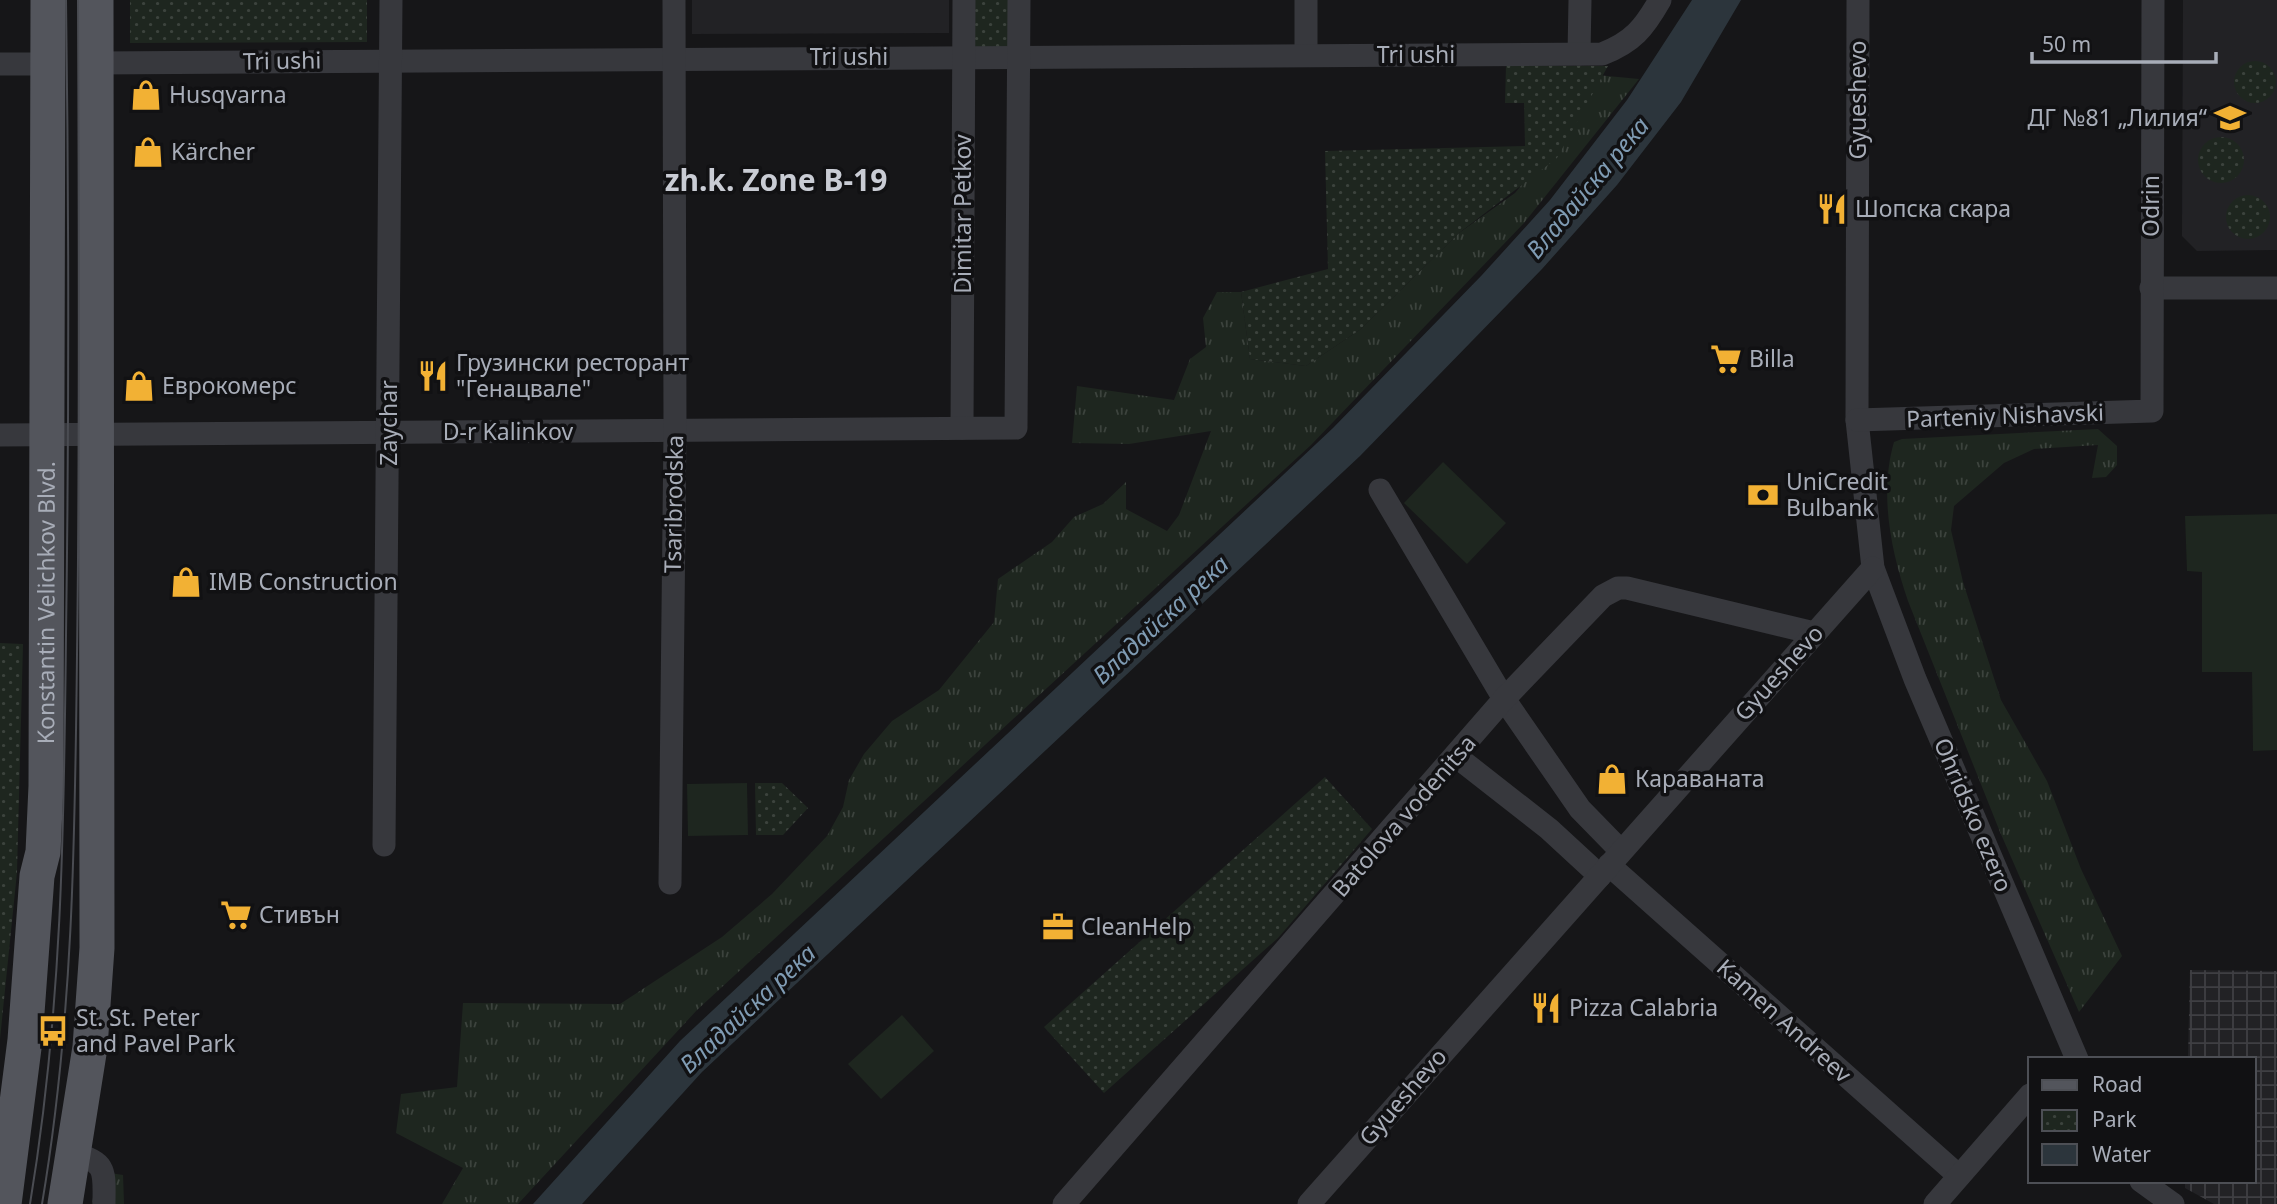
<svg xmlns="http://www.w3.org/2000/svg" width="2277" height="1204" font-family="'Noto Sans',sans-serif">
  <defs>
    <pattern id="industrial-grid" width="8" height="8" patternUnits="userSpaceOnUse" patternTransform="scale(1.75)"><rect width="8" height="8" fill="#222225"/><path d="M0 4h8M4 0v8" fill="none" stroke="#3f3f43"/></pattern>
    <pattern id="grass-tufts" width="24" height="20" patternUnits="userSpaceOnUse" patternTransform="scale(1.75)"><rect width="24" height="20" fill="#1e261f"/><path d="M3 7l-1-3M5 7V3M7 7l1-3M15 17l-1-3M17 17v-4M19 17l1-3" fill="none" stroke="#3c433d"/></pattern>
    <pattern id="park-dots" width="8" height="8" patternUnits="userSpaceOnUse" patternTransform="scale(1.75)"><rect width="8" height="8" fill="#1e261f"/><path d="M2 2h.1M6 6h.1" fill="none" stroke="#3c433d" stroke-width="1.8" stroke-linecap="round"/></pattern>
  </defs>
  <rect width="100%" height="100%" fill="#161618"/>
  <g fill="#222225">
    <path d="M692 0H949V33L692 34Z"/>
    <path d="M2183 0H2277V250L2197 251 2182 236Z"/>
  </g>
  <path fill="url(#industrial-grid)" d="M2190 970 2277 971V1204H2214L2185 1188V1181H2254V1059H2188Z"/>
  <g fill="url(#grass-tufts)">
    <path d="M1597 75 1639 79 1524 223 1311 445 697 1010 518 1204H442L463 1168 396 1133 401 1094 457 1087 463 1003 620 1004 722 937 772 894 827 836 843 807 849 780 864 754 892 721 939 690 994 622 998 579 1052 542 1074 517 1103 504 1126 482V509L1167 531 1179 515 1211 431 1129 444 1072 443 1077 386 1174 400 1190 359 1206 347 1203 318 1217 292H1241L1250 359 1306 366 1361 329 1459 233 1515 193 1565 132Z"/>
    <path d="M2098 429 2117 446V465L2106 477 2092 478 2098 445 2034 449 2004 463 1954 506 1951 530 1963 582 2001 700 2047 781 2081 869 2122 956 2079 1012 2000 832 1908 601C1891 551 1879 494 1894 442L1902 439Z"/>
    <path d="M97 1171 123 1175 124 1204H92Z"/>
  </g>
  <g fill="url(#park-dots)">
    <path d="M130 0H367V42L130 43Z"/>
    <path d="M964 0H1018L1019 57H964Z"/>
    <circle cx="2255" cy="82" r="21"/>
    <path d="M1506 66H1608L1557 158 1459 233 1361 329 1306 366 1250 359 1241 292 1328 269 1325 151 1525 146 1524 103H1505Z"/>
    <circle cx="2221" cy="160" r="23"/>
    <circle cx="2248" cy="217" r="22"/>
    <path d="M0 643 23 644 17 872 0 1039Z"/>
    <path d="M1325 777 1372 829 1278 938 1104 1093 1044 1027Z"/>
    <path d="M755 783H782L808 808 783 835H756Z"/>
  </g>
  <g fill="#1e261f">
    <path d="M1443 462 1506 523 1467 564 1404 503Z"/>
    <path d="M2277 514V750L2253 751 2252 672H2202V572L2187 571 2185 516Z"/>
    <path d="M747 783 748 835 688 836 687 784Z"/>
    <path d="M902 1015 934 1051 881 1099 848 1064Z"/>
  </g>
  <path fill="#2c353c" d="M1692 0H1741L1681 102 1617 185 1542 269 1360 456 702 1072 582 1204H533L680 1041 1333 428 1482 275 1550 200 1627 100Z"/>
  <g fill="none" stroke-linecap="round" stroke-linejoin="round">
    <g stroke="#37383d" stroke-width="23">
      <path d="M1306 0V55"/>
      <path d="M1858 0 1857 420 1873 568 1915 679 2077 1059"/>
      <path d="M1579 54 1580 0"/>
      <path d="M96 63 1602 54C1633 42 1644 28 1660 0"/>
      <path d="M0 64H48"/>
      <path d="M2151 288H2277"/>
      <path d="M1857 420 2152 411 2153 0"/>
      <path d="M962 428 964 0"/>
      <path d="M0 435 1016 428 1019 0"/>
      <path d="M1380 490 1504 699 1580 809 1621 851"/>
      <path d="M1457 757 1549 829 1600 876"/>
      <path d="M384 845 391 0"/>
      <path d="M1609 865 1959 1176"/>
      <path d="M670 883 675 431 674 0"/>
      <path d="M73 1154C108 1161 104 1173 104 1204"/>
      <path d="M2141 1181 2173 1204"/>
      <path d="M1064 1204 1504 699 1603 596 1618 588H1627L1814 633"/>
      <path d="M1309 1204 1873 568"/>
      <path d="M1935 1204 2030 1095"/>
    </g>
    <g stroke="#53555c" stroke-width="35">
      <path id="s1" d="M4 1204 25 1040 37 876 43 852 46 786 48 0"/>
      <path d="M65 1204 90 1047 97 948 96 0"/>
    </g>
    <g stroke="#4a4c52" stroke-width="2">
      <path d="M30 1204C62 1011 64 831 66 636 69 424 69 212 66 0"/>
      <path d="M42 1204C73 1021 75 839 77 655 80 436 79 218 78 0"/>
    </g>
  </g>
  <defs>
    <symbol id="shop-bare" viewBox="-9 -9 18 18"><path d="M-5-2.5h2.3a2.7 3.5 0 0 1 5.4 0H5L5.5 6h-11ZM-1.5-2.5h3a1.5 2.3 0 0 0-3 0Z" fill="#f2b134" stroke="#111113" stroke-width="2.5" paint-order="stroke"/></symbol>
    <symbol id="school-bare" viewBox="-9 -9 18 18"><path d="M0-5L7-2L0 1L-7-2ZM-4 1L0 2.5L4 1V4Q0 6-4 4Z" fill="#f2b134" stroke="#111113" stroke-width="2.5" paint-order="stroke"/></symbol>
    <symbol id="restaurant-bare" viewBox="-9 -9 18 18"><path d="M-5-6h1v4h1v-4h1v4h1v-4h1v5L-1.5 .5V6h-2V.5L-5-1ZM5-6V6H3V1.5H1.5Q1.5-4 5-6Z" fill="#f2b134" stroke="#111113" stroke-width="2.5" paint-order="stroke"/></symbol>
    <symbol id="supermarket-bare" viewBox="-9 -9 18 18"><path d="M-6-5.5h2.5l.6 2H6L4.5 2H-2.5L-4.4-4H-6ZM-1.5 3.2a1.3 1.3 0 1 0 .1 0ZM3 3.2a1.3 1.3 0 1 0 .1 0Z" fill="#f2b134" stroke="#111113" stroke-width="2.5" paint-order="stroke"/></symbol>
    <symbol id="bank-bare" viewBox="-9 -9 18 18"><path d="M-6-4H6V4H-6ZM0-2.3a2.3 2.3 0 1 0 0 4.6a2.3 2.3 0 1 0 0-4.6Z" fill="#f2b134" stroke="#111113" stroke-width="2.5" paint-order="stroke"/></symbol>
    <symbol id="office-bare" viewBox="-9 -9 18 18"><path d="M-6-3h4V-5.5h4V-3h4V5H-6ZM-1-4.5V-3h2v-1.5ZM-6 0V1H6V0Z" fill="#f2b134" stroke="#111113" stroke-width="2.5" paint-order="stroke"/></symbol>
    <symbol id="bus-bare" viewBox="-9 -9 18 18"><path d="M-5-6H5V4H4V6H2V4H-2V6H-4V4H-5ZM-3.5-4V0h7V-4ZM-3.5 1.2v1.5H-2V1.2ZM2 1.2v1.5H3.5V1.2Z" fill="#f2b134" stroke="#111113" stroke-width="2.5" paint-order="stroke"/></symbol>
  </defs>
  <g fill-rule="evenodd">
    <use href="#shop-bare" x="124" y="73" width="44" height="44"/>
    <use href="#school-bare" x="2208" y="96" width="44" height="44"/>
    <use href="#shop-bare" x="126" y="130" width="44" height="44"/>
    <use href="#restaurant-bare" x="1810" y="187" width="44" height="44"/>
    <use href="#supermarket-bare" x="1704" y="337" width="44" height="44"/>
    <use href="#restaurant-bare" x="411" y="354" width="44" height="44"/>
    <use href="#shop-bare" x="117" y="364" width="44" height="44"/>
    <use href="#bank-bare" x="1741" y="473" width="44" height="44"/>
    <use href="#shop-bare" x="164" y="560" width="44" height="44"/>
    <use href="#shop-bare" x="1590" y="757" width="44" height="44"/>
    <use href="#supermarket-bare" x="214" y="893" width="44" height="44"/>
    <use href="#office-bare" x="1036" y="905" width="44" height="44"/>
    <use href="#restaurant-bare" x="1524" y="986" width="44" height="44"/>
    <use href="#bus-bare" x="31" y="1009" width="44" height="44"/>
  </g>
  <g text-anchor="middle" stroke-width="7" stroke-linejoin="round" paint-order="stroke">
    <g font-size="23" fill="#a8adb8" stroke="#111113">
      <text x="1416" y="63">Tri ushi</text>
      <text x="849" y="65">Tri ushi</text>
      <text transform="translate(282 61) rotate(-1)" y="8">Tri ushi</text>
      <text transform="translate(1858 100) rotate(-90)" y="8">Gyueshevo</text>
      <text transform="translate(2151 206) rotate(-90)" y="8">Odrin</text>
      <text transform="translate(963 214) rotate(-90)" y="8">Dimitar Petkov</text>
      <text transform="translate(2005 416) rotate(-2)" y="8">Parteniy Nishavski</text>
      <text transform="translate(389 423) rotate(-90)" y="8">Zaychar</text>
      <text x="508" y="440">D-r Kalinkov</text>
      <text transform="translate(674 504) rotate(-89)" y="8">Tsaribrodska</text>
      <text dy="8" stroke="none"><textPath href="#s1" startOffset="604">Konstantin Velichkov Blvd.</textPath></text>
      <text transform="translate(1779 673) rotate(-48)" y="8">Gyueshevo</text>
      <text transform="translate(1973 815) rotate(67)" y="8">Ohridsko ezero</text>
      <text transform="translate(1404 816) rotate(-49)" y="8">Batolova vodenitsa</text>
      <text transform="translate(1784 1021) rotate(42)" y="8">Kamen Andreev</text>
      <text transform="translate(1403 1097) rotate(-49)" y="8">Gyueshevo</text>
    </g>
    <g font-size="23" fill="#a8adb8" stroke="#111113" text-anchor="start">
      <text x="169" y="103">Husqvarna</text>
      <text x="2207" y="126" text-anchor="end">ДГ №81 „Лилия“</text>
      <text x="171" y="160">Kärcher</text>
      <text x="1855" y="217">Шопска скара</text>
      <text x="1749" y="367">Billa</text>
      <text x="456" y="371">Грузински ресторант<tspan x="456" dy="26">"Генацвале"</tspan></text>
      <text x="162" y="394">Еврокомерс</text>
      <text x="1786" y="490">UniCredit<tspan x="1786" dy="26">Bulbank</tspan></text>
      <text x="209" y="590">IMB Construction</text>
      <text x="1635" y="787">Караваната</text>
      <text x="259" y="923">Стивън</text>
      <text x="1081" y="935">CleanHelp</text>
      <text x="1569" y="1016">Pizza Calabria</text>
      <text x="76" y="1026">St. St. Peter<tspan x="76" dy="26">and Pavel Park</tspan></text>
    </g>
    <g font-size="24" font-style="italic" fill="#7f9bb3" stroke="#111113">
      <text transform="translate(1588 188) rotate(-50)" y="8">Владайска река</text>
      <text transform="translate(1161 620) rotate(-43)" y="8">Владайска река</text>
      <text transform="translate(748 1009) rotate(-43)" y="8">Владайска река</text>
    </g>
    <g font-size="30" font-weight="bold" fill="#c9ccd4" stroke="#111113">
      <text x="776" y="191">zh.k. Zone B-19</text>
    </g>
  </g>
  <rect x="2028" y="1057" width="228" height="126" fill="#111113" stroke="#4d4f55" stroke-width="2"/>
  <rect x="2042" y="1080" width="35" height="10" fill="#53555c" stroke="#4d4f55" stroke-width="2"/>
  <text x="2092" y="1092" font-size="21" fill="#a8adb8">Road</text>
  <rect x="2042" y="1110" width="35" height="21" fill="url(#park-dots)" stroke="#4d4f55" stroke-width="2"/>
  <text x="2092" y="1127" font-size="21" fill="#a8adb8">Park</text>
  <rect x="2042" y="1144" width="35" height="21" fill="#2c353c" stroke="#4d4f55" stroke-width="2"/>
  <text x="2092" y="1162" font-size="21" fill="#a8adb8">Water</text>
  <path d="M2032 52v10h184v-10" fill="none" stroke="#a8adb8" stroke-width="3.5"/>
  <text x="2042" y="52" font-size="21" fill="#a8adb8" stroke="#111113" stroke-width="5" paint-order="stroke">50 m</text>
</svg>
